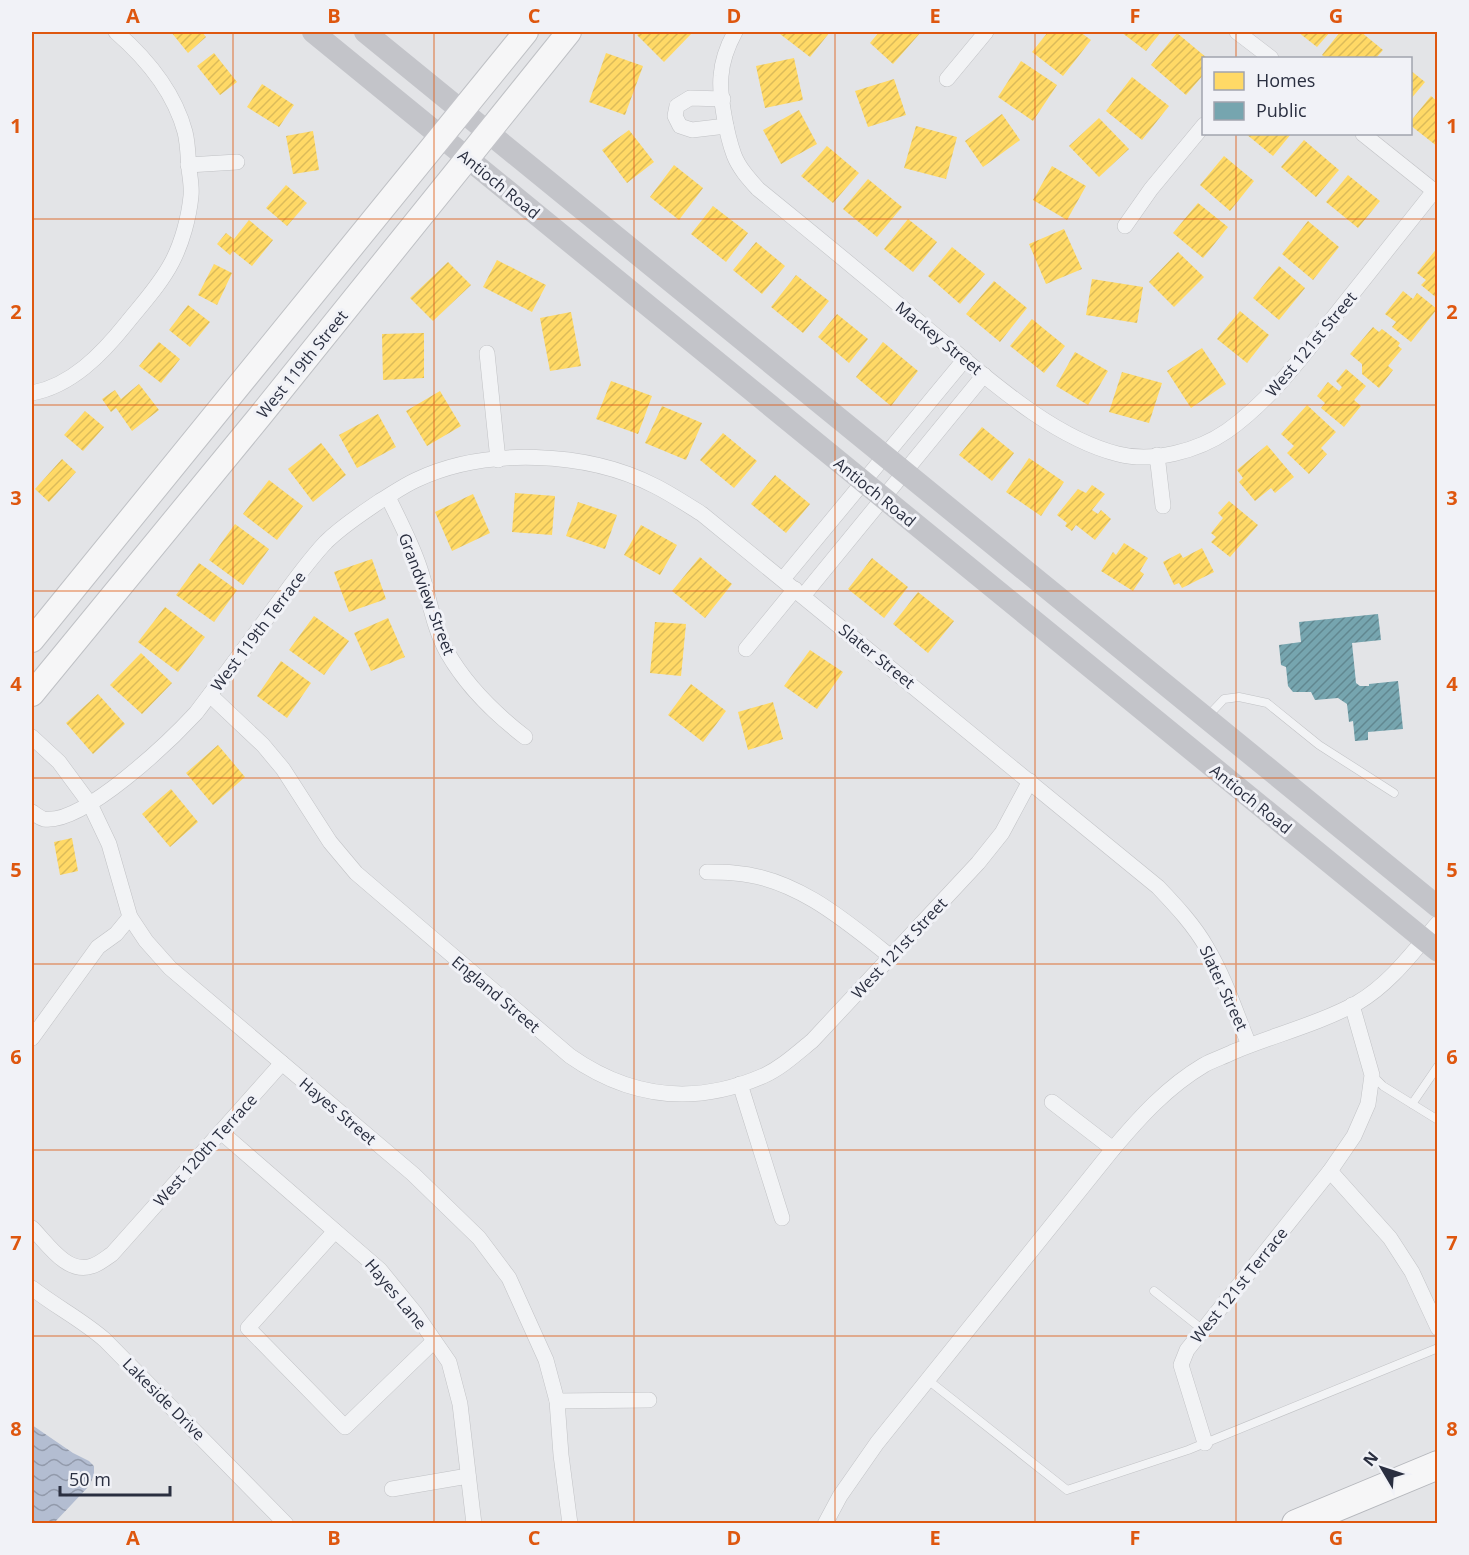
<svg xmlns="http://www.w3.org/2000/svg" width="1469" height="1555" font-family="'Open Sans',sans-serif">
  <defs>
    <pattern id="water-waves" width="16" height="10" patternUnits="userSpaceOnUse" patternTransform="scale(1.5)"><rect width="16" height="10" fill="#b3bdd1"/><path d="M0 5q4-4 8 0t8 0" fill="none" stroke="#929aab"/></pattern>
    <pattern id="homes-hatch" width="6" height="6" patternUnits="userSpaceOnUse" patternTransform="scale(1.5)"><rect width="6" height="6" fill="#ffd966"/><path d="M-1 1l2-2M0 6l6-6M5 7l2-2" fill="none" stroke="#dbbb5a"/></pattern>
    <pattern id="public-hatch" width="6" height="6" patternUnits="userSpaceOnUse" patternTransform="scale(1.5)"><rect width="6" height="6" fill="#76a5af"/><path d="M-1 1l2-2M0 6l6-6M5 7l2-2" fill="none" stroke="#618790"/></pattern>
  </defs>
  <rect width="100%" height="100%" fill="#e3e4e7"/>
  <path fill="url(#water-waves)" d="M32 1425 73 1453 89 1461 94 1466V1474L90 1485 54 1523H32Z"/>
  <g fill="url(#homes-hatch)">
    <path d="M171 32H202L206 37 188 53Z"/>
    <path d="M641 32H690L692 33 664 62 637 35Z"/>
    <path d="M782 32H830L810 57 780 34Z"/>
    <path d="M879 32H921L893 64 870 43Z"/>
    <path d="M1048 32H1080L1091 40 1063 76 1032 52Z"/>
    <path d="M1121 32H1161L1146 51Z"/>
    <path d="M1298 32H1330L1317 47Z"/>
    <path d="M1340 32H1361L1383 50 1376 58H1326L1322 55Z"/>
    <path d="M1177 33 1207 58H1204V74L1186 95 1151 65Z"/>
    <path d="M214 53 237 82 220 95 197 66Z"/>
    <path d="M606 53 643 66 625 115 589 102Z"/>
    <path d="M794 58 803 100 765 108 756 66Z"/>
    <path d="M1021 61 1057 85 1033 121 998 97Z"/>
    <path d="M1410 70 1425 82 1410 100Z"/>
    <path d="M1132 77 1169 106 1142 140 1106 111Z"/>
    <path d="M894 79 906 115 868 127 855 91Z"/>
    <path d="M262 84 294 105 279 127 247 107Z"/>
    <path d="M1431 96 1438 102V147L1410 125V122Z"/>
    <path d="M799 110 817 144 781 164 763 130Z"/>
    <path d="M1002 114 1020 140 983 167 965 141Z"/>
    <path d="M1099 118 1129 149 1099 177 1069 146Z"/>
    <path d="M916 126 957 137 946 179 904 168Z"/>
    <path d="M629 130 654 162 627 183 602 150Z"/>
    <path d="M313 131 319 170 293 174 286 136Z"/>
    <path d="M1246 134H1291L1273 156Z"/>
    <path d="M1304 140 1339 170 1316 197 1281 167Z"/>
    <path d="M827 146 859 173 833 203 801 176Z"/>
    <path d="M1224 156 1254 181 1230 211 1200 185Z"/>
    <path d="M674 165 703 188 679 220 650 197Z"/>
    <path d="M1052 166 1086 186 1067 220 1033 200Z"/>
    <path d="M1348 175 1380 201 1358 228 1326 202Z"/>
    <path d="M868 179 902 207 877 237 843 209Z"/>
    <path d="M286 185 307 203 287 226 266 208Z"/>
    <path d="M1198 203 1228 227 1203 258 1173 233Z"/>
    <path d="M713 206 748 233 726 262 691 234Z"/>
    <path d="M908 219 937 242 913 272 884 249Z"/>
    <path d="M249 220 273 240 252 266 233 251 230 255 217 244 226 233 234 239Z"/>
    <path d="M1308 221 1339 247 1313 280 1282 254Z"/>
    <path d="M1064 229 1082 269 1046 284 1029 244Z"/>
    <path d="M756 242 785 266 762 294 733 270Z"/>
    <path d="M952 247 985 274 960 304 928 276Z"/>
    <path d="M1438 247V299L1421 285 1426 280 1417 273Z"/>
    <path d="M1178 252 1204 277 1174 307 1149 282Z"/>
    <path d="M497 260 546 285 532 312 483 287Z"/>
    <path d="M448 262 471 285 433 321 410 298Z"/>
    <path d="M214 264 232 273 217 305 198 295Z"/>
    <path d="M1279 266 1305 288 1279 320 1253 298Z"/>
    <path d="M796 275 829 301 803 333 771 307Z"/>
    <path d="M1092 279 1143 287 1137 323 1086 315Z"/>
    <path d="M994 281 1027 308 1000 342 966 314Z"/>
    <path d="M1403 291 1413 299 1417 293 1437 309 1411 342 1392 327 1396 322 1385 314Z"/>
    <path d="M188 305 210 322 190 347 169 330Z"/>
    <path d="M1240 311 1269 335 1247 363 1217 339Z"/>
    <path d="M571 312 581 366 550 371 540 318Z"/>
    <path d="M837 314 868 339 849 363 818 337Z"/>
    <path d="M1032 319 1065 346 1044 373 1010 346Z"/>
    <path d="M1373 327 1379 332 1382 329 1400 343 1398 346 1402 349 1388 366 1393 370 1379 388 1362 374V364L1350 354Z"/>
    <path d="M424 333V378L383 380 382 334Z"/>
    <path d="M159 342 180 359 161 383 139 366Z"/>
    <path d="M883 342 918 371 891 406 856 377Z"/>
    <path d="M1202 348 1226 384 1191 408 1167 371Z"/>
    <path d="M1075 352 1108 371 1088 405 1056 386Z"/>
    <path d="M1346 369 1366 386 1354 400 1361 406 1344 427 1321 408 1325 403 1317 396 1328 382 1339 391 1342 387 1336 381Z"/>
    <path d="M1122 372 1162 383 1149 423 1109 412Z"/>
    <path d="M611 381 652 396 638 434 596 419Z"/>
    <path d="M139 384 159 410 132 431 116 408 111 412 102 399 115 390 121 399Z"/>
    <path d="M440 391 461 426 427 446 406 411Z"/>
    <path d="M1307 405 1336 432 1321 448 1327 454 1309 474 1287 453 1294 446 1281 434Z"/>
    <path d="M662 406 702 423 686 460 645 443Z"/>
    <path d="M85 411 104 427 83 451 64 435Z"/>
    <path d="M378 414 396 447 357 468 339 435Z"/>
    <path d="M982 427 1014 453 992 481 959 455Z"/>
    <path d="M723 433 757 461 734 488 700 460Z"/>
    <path d="M321 443 346 475 313 502 288 469Z"/>
    <path d="M1267 445 1294 477 1275 493 1271 488 1255 501 1239 482 1243 478 1237 470Z"/>
    <path d="M1029 458 1064 482 1041 516 1006 492Z"/>
    <path d="M62 459 76 472 49 502 35 489Z"/>
    <path d="M775 475 810 504 786 533 751 504Z"/>
    <path d="M269 480 303 506 277 540 243 514Z"/>
    <path d="M1092 485 1105 494 1092 510 1098 514 1101 510 1111 519 1095 540 1076 525 1072 531 1065 526 1067 523 1057 515 1078 489 1086 493Z"/>
    <path d="M515 493 555 496 552 535 512 532Z"/>
    <path d="M473 494 490 533 452 551 435 512Z"/>
    <path d="M1229 501 1258 525 1230 557 1211 542 1216 537 1211 533 1223 518 1218 513Z"/>
    <path d="M578 502 617 515 605 549 566 536Z"/>
    <path d="M235 524 269 549 243 585 209 560Z"/>
    <path d="M641 525 677 545 660 575 624 555Z"/>
    <path d="M1124 543 1148 558 1140 571 1144 574 1133 591 1101 571 1113 552 1116 555Z"/>
    <path d="M1202 548 1214 572 1182 588 1179 583 1174 585 1163 562 1180 553 1183 558Z"/>
    <path d="M700 557 732 584 705 618 672 591Z"/>
    <path d="M872 558 908 587 884 618 848 589Z"/>
    <path d="M372 559 386 599 349 612 334 572Z"/>
    <path d="M199 563 237 590 214 622 176 595Z"/>
    <path d="M918 592 954 621 928 653 893 624Z"/>
    <path d="M165 607 205 637 178 672 138 642Z"/>
    <path d="M314 616 349 641 324 675 289 650Z"/>
    <path d="M388 618 405 657 371 671 354 633Z"/>
    <path d="M655 622 686 624 681 676 650 673Z"/>
    <path d="M810 650 843 672 817 709 784 686Z"/>
    <path d="M141 653 172 683 142 714 110 685Z"/>
    <path d="M281 661 311 683 287 718 257 696Z"/>
    <path d="M691 684 726 711 703 742 668 715Z"/>
    <path d="M98 694 125 724 93 754 66 723Z"/>
    <path d="M773 702 783 739 748 750 738 712Z"/>
    <path d="M218 745 245 777 213 805 186 773Z"/>
    <path d="M171 789 198 822 170 847 142 814Z"/>
    <path d="M72 838 78 871 60 875 54 842Z"/>
  </g>
  <path fill="url(#public-hatch)" d="M1378 614 1381 640 1352 643 1356 683 1360 686H1369V684L1398 681 1403 729 1368 732V740L1355 741 1353 721 1349 722 1347 704 1338 698 1315 700 1311 692H1293L1288 686 1286 667 1281 665 1279 645 1301 642 1299 622Z"/>
  <g fill="none" stroke-linecap="round" stroke-linejoin="round">
    <defs>
      <g id="lane">
        <path d="M1207 717 1224 699 1239 697 1267 703 1319 745 1394 793"/>
        <path d="M1372 1075 1383 1086 1438 1120"/>
        <path d="M1412 1104 1438 1066"/>
        <path d="M1154 1291 1203 1330"/>
        <path d="M928 1380 1067 1490 1188 1450 1438 1348"/>
      </g>
      <g id="street">
        <path d="M735 32C728 45 722 61 721 76 719 96 727 136 734 155 739 168 749 179 758 189 816 236 873 283 930 331 984 375 1050 437 1118 454 1153 463 1198 451 1227 431 1268 402 1298 362 1329 323 1364 279 1399 235 1434 191"/>
        <path d="M1237 32 1271 58"/>
        <path d="M947 79 986 32"/>
        <path d="M723 99 690 98 677 106 675 116 680 126 692 130 726 126"/>
        <path d="M1363 134 1438 194"/>
        <path d="M188 165 237 162"/>
        <path d="M1125 226 1151 189 1204 125"/>
        <path d="M487 353 498 460"/>
        <path d="M32 393C71 386 102 354 126 324 142 304 160 285 172 262 182 243 189 217 191 196 192 187 190 177 189 169 188 157 188 144 185 132 174 91 147 59 116 32"/>
        <path d="M1157 455 1163 506"/>
        <path d="M388 497C399 520 412 544 420 569 429 596 433 627 447 652 467 687 494 713 525 737"/>
        <path d="M783 579 965 359"/>
        <path d="M803 596 984 375"/>
        <path d="M746 649 795 589"/>
        <path d="M210 695 263 745 283 769 330 842 356 873 570 1056C630 1098 694 1106 763 1076 781 1068 796 1054 812 1041L978 863 1002 833 1030 781"/>
        <path d="M32 737 59 762 90 804 109 844 130 917 146 941 170 968 413 1174 479 1238 509 1278 546 1360 557 1401 561 1455 570 1524"/>
        <path d="M32 812C35 814 40 818 44 819 83 825 170 741 196 713 222 679 247 645 272 611 290 587 306 563 326 542 342 526 361 514 380 501 392 494 403 486 416 480 485 447 587 451 655 486 671 494 686 504 702 514L1158 887C1176 906 1194 925 1207 948 1225 978 1236 1013 1249 1045"/>
        <path d="M707 872C716 872 725 872 734 873 795 877 846 921 891 957"/>
        <path d="M32 1038 98 947 116 934 130 917"/>
        <path d="M740 1084 782 1218"/>
        <path d="M1052 1102 1113 1149"/>
        <path d="M221 1132 380 1270 415 1313 449 1362 460 1404 474 1524"/>
        <path d="M1330 1171 1390 1238 1412 1272 1438 1328"/>
        <path d="M32 1228C47 1243 67 1275 92 1266 99 1264 106 1258 112 1254L282 1063"/>
        <path d="M335 1231 248 1328 345 1427 434 1341"/>
        <path d="M32 1288C56 1307 81 1319 105 1340L286 1524"/>
        <path d="M557 1401 649 1400"/>
        <path d="M1205 1443 1181 1365 1187 1350 1330 1171 1354 1136 1368 1104 1372 1075 1352 1005"/>
        <path d="M392 1489 468 1476"/>
        <path d="M825 1524 840 1496 877 1443 1113 1149C1140 1117 1167 1087 1204 1065 1213 1060 1223 1057 1233 1052 1274 1035 1318 1024 1357 1003 1390 984 1413 952 1438 923"/>
      </g>
      <g id="primary">
        <path d="M32 640 526 32"/>
        <path d="M32 694 260 416 569 32"/>
      </g>
      <path id="highway" d="M1296 1524 1438 1465"/>
    </defs>
    <use href="#lane" stroke="#c1c2c5" stroke-width="9"/>
    <use href="#street" stroke="#c1c2c5" stroke-width="16"/>
    <use href="#primary" stroke="#bfc1c5" stroke-width="26"/>
    <use href="#highway" stroke="#b5b7bc" stroke-width="30"/>
    <use href="#lane" stroke="#f2f3f5" stroke-width="8"/>
    <use href="#street" stroke="#f2f3f5" stroke-width="15"/>
    <g stroke="#c3c4c9" stroke-width="22">
      <path d="M313 32 1438 951"/>
      <path d="M365 32 1438 907"/>
    </g>
    <use href="#primary" stroke="#f6f6f7" stroke-width="24"/>
    <use href="#highway" stroke="#f6f6f7" stroke-width="28"/>
  </g>
  <path fill="none" stroke="#de570f" stroke-width="1.5" stroke-opacity="0.55" d="M233 32V1524M434 32V1524M634 32V1524M835 32V1524M1035 32V1524M1236 32V58M1236 134V1524M32 219H1438M32 405H1438M32 591H1438M32 778H1438M32 964H1438M32 1150H1438M32 1336H1438"/>
  <g text-anchor="middle" stroke-width="6" stroke-linejoin="round" paint-order="stroke">
    <g font-size="16" fill="#2a2f40" stroke="#f1f2f7">
      <text transform="translate(499 184) rotate(39)" y="6">Antioch Road</text>
      <text transform="translate(939 338) rotate(39)" y="6">Mackey Street</text>
      <text transform="translate(1311 344) rotate(-50)" y="6">West 121st Street</text>
      <text transform="translate(302 364) rotate(-51)" y="6">West 119th Street</text>
      <text transform="translate(875 492) rotate(39)" y="6">Antioch Road</text>
      <text transform="translate(427 594) rotate(69)" y="6">Grandview Street</text>
      <text transform="translate(258 631) rotate(-53)" y="6">West 119th Terrace</text>
      <text transform="translate(877 656) rotate(39)" y="6">Slater Street</text>
      <text transform="translate(1251 799) rotate(39)" y="6">Antioch Road</text>
      <text transform="translate(899 948) rotate(-47)" y="6">West 121st Street</text>
      <text transform="translate(1224 988) rotate(65)" y="6">Slater Street</text>
      <text transform="translate(496 994) rotate(40)" y="6">England Street</text>
      <text transform="translate(338 1111) rotate(40)" y="6">Hayes Street</text>
      <text transform="translate(205 1150) rotate(-48)" y="6">West 120th Terrace</text>
      <text transform="translate(1239 1285) rotate(-51)" y="6">West 121st Terrace</text>
      <text transform="translate(396 1294) rotate(50)" y="6">Hayes Lane</text>
      <text transform="translate(164 1399) rotate(45)" y="6">Lakeside Drive</text>
    </g>
  </g>
  <rect width="1469" height="1555" fill="none" stroke="#f1f2f7" stroke-width="66"/>
  <rect x="1202" y="57" width="210" height="78" fill="#f1f2f7" stroke="#a1a4ae" stroke-width="1.5"/>
  <rect x="1214" y="72" width="30" height="18" fill="#ffd966" stroke="#a1a4ae" stroke-width="1.5"/>
  <text x="1256" y="87" font-size="18" fill="#2a2f40">Homes</text>
  <rect x="1214" y="102" width="30" height="18" fill="#76a5af" stroke="#a1a4ae" stroke-width="1.5"/>
  <text x="1256" y="117" font-size="18" fill="#2a2f40">Public</text>
  <g transform="translate(1382 1468) rotate(309)" stroke="#f1f2f7" stroke-width="4.5" paint-order="stroke">
  <path d="M0-4.5L10 22L0 15L-10 22Z" fill="#2a2f40"/>
  <text y="-9" font-size="16" font-weight="bold" text-anchor="middle" fill="#2a2f40">N</text>
  </g>
  <path d="M60 1486v9h110v-9" fill="none" stroke="#2a2f40" stroke-width="3"/>
  <text x="69" y="1486" font-size="18" fill="#2a2f40" stroke="#f1f2f7" stroke-width="4.5" paint-order="stroke">50 m</text>
  <rect x="33" y="33" width="1403" height="1489" fill="none" stroke="#de570f" stroke-width="2"/>
  <g font-size="20" text-anchor="middle" font-weight="bold" fill="#de570f">
    <text x="133" y="23">A</text>
    <text x="334" y="23">B</text>
    <text x="534" y="23">C</text>
    <text x="734" y="23">D</text>
    <text x="935" y="23">E</text>
    <text x="1135" y="23">F</text>
    <text x="1336" y="23">G</text>
    <text x="16" y="133">1</text>
    <text x="1452" y="133">1</text>
    <text x="16" y="319">2</text>
    <text x="1452" y="319">2</text>
    <text x="16" y="505">3</text>
    <text x="1452" y="505">3</text>
    <text x="16" y="691">4</text>
    <text x="1452" y="691">4</text>
    <text x="16" y="877">5</text>
    <text x="1452" y="877">5</text>
    <text x="16" y="1064">6</text>
    <text x="1452" y="1064">6</text>
    <text x="16" y="1250">7</text>
    <text x="1452" y="1250">7</text>
    <text x="16" y="1436">8</text>
    <text x="1452" y="1436">8</text>
    <text x="133" y="1545">A</text>
    <text x="334" y="1545">B</text>
    <text x="534" y="1545">C</text>
    <text x="734" y="1545">D</text>
    <text x="935" y="1545">E</text>
    <text x="1135" y="1545">F</text>
    <text x="1336" y="1545">G</text>
  </g>
</svg>
